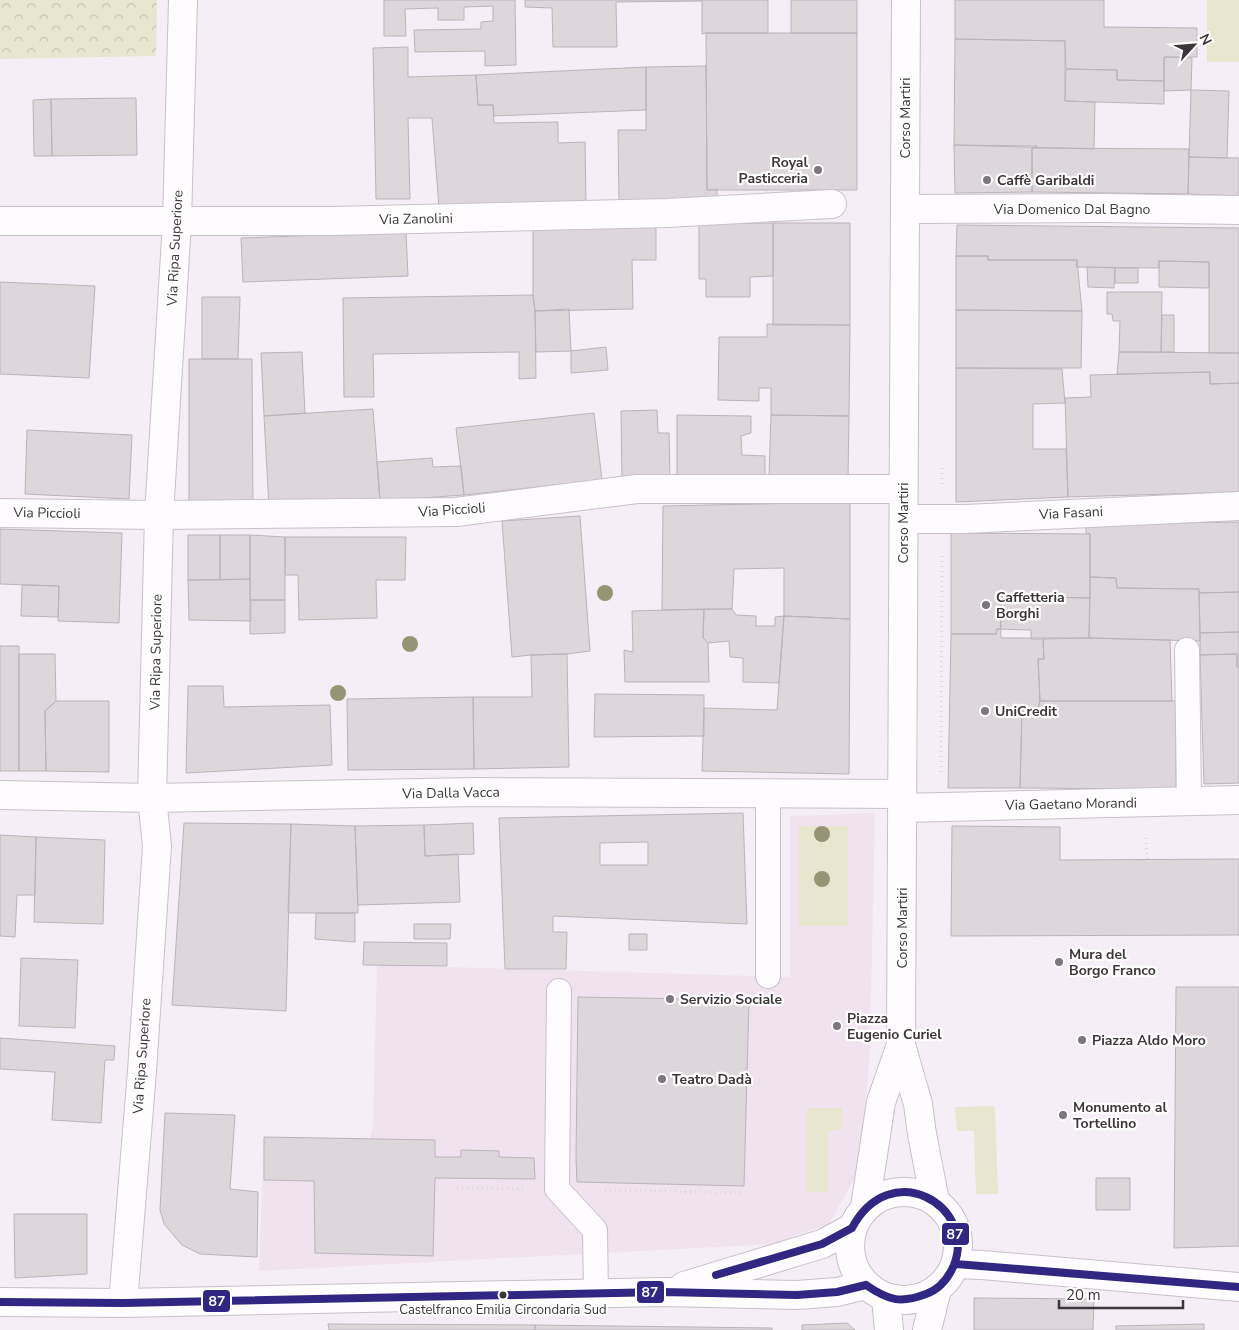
<svg xmlns="http://www.w3.org/2000/svg" width="1239" height="1330" font-family="'Nunito Sans',sans-serif">
	<defs>
		<pattern id="park-crowns" width="20" height="18" patternUnits="userSpaceOnUse" patternTransform="scale(1.25)"><rect width="20" height="18" fill="#e8e6ce"/><path d="M2 6a3 3 0 1 1 6 0M12 15a3 3 0 1 1 6 0" fill="none" stroke="#c8c6b2"/></pattern>
	</defs>
	<rect width="100%" height="100%" fill="#f6eef6"/>
	<path fill="#f1e2f0" d="M875,813L870,1045L866,1104L855,1178L829,1224L772,1244L259,1271L264,1137L370,1138L373,1124L377,965L790,977V816Z"/>
	<path fill="#e8e6ce" d="M1207,0H1239V62H1207Z
		M799,826H848V926H799Z
		M995,1106L998,1194H976L974,1131H957L955,1107Z
		M807,1108H842V1130H828V1192H807Z"/>
	<path fill="url(#park-crowns)" d="M0,0H157L156,56L0,59Z"/>
	<path fill="#ddd7dc" stroke="#bab3b9" fill-rule="evenodd" d="M384,0H515L516,65L485,66V51L415,52L414,30L481,29V22L493,21V6L464,7V20H438V8L405,9L406,36H384Z
		M525,0H768V33H706L702,34V1L616,2L617,47H553L552,8L525,7Z
		M791,0H857V33H791Z
		M955,0H1104V27L1197,28V57H1164V81L1117,80V70L1066,69L1065,41L955,39Z
		M706,33H857V190H707Z
		M955,39L1065,41V101L1095,102L1094,149L954,145Z
		M408,47V77L476,75L478,105H493L494,123L558,122V143L585,142L586,204L439,207L432,118H408L410,199H376L373,48Z
		M1164,57L1192,58L1191,90L1164,91Z
		M706,66L707,190L717,189V200L619,202L618,130H646V67Z
		M646,67V110L494,116L493,105H478L476,75Z
		M1066,69L1117,70V80L1164,81V104L1065,101Z
		M1191,90L1229,91L1227,158L1189,157Z
		M136,98L137,155L52,156L51,99Z
		M51,99L52,156H34L33,100Z
		M954,145L1037,146L1032,148V192L955,193Z
		M1032,148L1189,149L1188,194L1032,192Z
		M1189,157L1239,158V196L1188,194Z
		M699,223H773V276L750,277V297H706V279H699Z
		M773,223H850V325H773Z
		M957,225L1239,228V353H1209V262L1159,261V268L1076,267L1077,260H988V256H956Z
		M656,226V260H632L633,309L535,311L533,295V227Z
		M406,232L408,276L243,282L241,238Z
		M956,256H988V260H1077L1082,311L956,310Z
		M1159,261L1209,262V288L1159,287Z
		M1087,267L1115,268L1114,288L1088,287Z
		M1115,268H1138V283H1115Z
		M0,282L95,286L89,378L0,374Z
		M1107,292H1162L1161,352H1119L1120,321H1113L1112,314H1107Z
		M533,295L535,311L536,378L519,379V352L373,354L374,397H344L343,298Z
		M202,297H240L238,359H202Z
		M569,309L571,351L536,352L535,311Z
		M956,310L1082,311L1081,368H956Z
		M1162,315H1174V352H1161Z
		M767,324L850,325L849,416L771,415V388H759V401L718,400L719,337H767Z
		M606,347L608,370L571,373V351Z
		M302,352L305,413L264,416L261,353Z
		M1119,352L1239,353V383L1210,384V372L1117,374Z
		M189,359H252L253,512H189Z
		M956,368L1062,369L1065,403L1033,404V449H1066L1068,497L956,502Z
		M1210,372V384L1239,383V492L1068,497L1065,398L1091,397L1090,375Z
		M373,409L380,501L269,508L264,416Z
		M657,410L658,433H669L670,480L622,481L621,411Z
		M594,413L602,480L464,495L456,428Z
		M677,415L751,416V433L741,436L742,455L765,456V481H677Z
		M771,415L849,416L848,478L769,476Z
		M27,430L132,435L129,499L25,494Z
		M432,458L433,467L461,466L464,495L380,501L377,462Z
		M850,502V619L784,616V568L734,569L732,609L662,610L663,506Z
		M580,516L590,651L567,654L531,655L512,657L502,521Z
		M1239,522V592L1199,593V589L1117,588L1116,578L1090,577V534L1086,533V524Z
		M0,529L122,533L119,623L58,621L59,586L0,584Z
		M951,533L1090,534V598L1000,596L1001,629H997L996,634H951Z
		M188,535H220V580H188Z
		M220,535H250V579L220,580Z
		M250,535L285,537V600H250Z
		M285,537H406L405,580H376L377,618L299,620L298,575H285Z
		M1090,577L1116,578L1117,588L1199,589L1200,641L1089,638Z
		M250,579L251,621L189,620L188,580Z
		M22,585L59,586L58,617L21,616Z
		M1239,592V632L1200,633L1199,593Z
		M1000,596L1090,598L1089,638H1001Z
		M250,600H285V633L250,634Z
		M704,609H732L736,615L756,616V626H775V617L784,616L779,683L743,682V658L730,657L729,641L708,643L703,638Z
		M704,609L703,638L708,643L709,682H625L624,650L633,652L632,611Z
		M784,616L850,619L849,774L702,771L704,708L777,710Z
		M997,629L1031,630V639H1043L1044,659H1038L1040,701L1037,711H1022L1020,788H948L951,634H996Z
		M1239,632V667H1237V654L1200,655V633Z
		M1089,638L1170,640L1172,701H1040L1038,659H1044L1043,639Z
		M0,646H19V771H0Z
		M19,654H55L56,701L45,711L46,771H19Z
		M567,654L569,767L474,769L473,697H532L531,655Z
		M1237,654V667H1239V783L1204,784L1200,655Z
		M188,686H223L224,707L330,705L332,765L186,773Z
		M595,694L704,695V736L594,737Z
		M473,697L474,769L348,770L347,699Z
		M56,701H109V772L46,771L45,711Z
		M1040,701H1176V789L1020,788L1022,711H1037Z
		M743,813L747,924L553,916V932H567L566,969H505L499,818ZM648,842V865H600V843Z
		M184,823L291,824L286,1011L172,1005Z
		M473,823L474,854L425,856L424,825Z
		M291,824L355,826L358,913H288Z
		M424,825L425,856L458,854L460,902L358,905L355,826Z
		M952,826L1060,827V860L1239,859V935L951,936Z
		M0,835L36,837L35,895H17L15,937L0,936Z
		M36,837L105,840L103,924L34,922Z
		M316,913H355V942L315,939Z
		M414,924H451L450,939H414Z
		M629,934H647V950H629Z
		M364,942L447,943V966L363,965Z
		M21,958L78,960L75,1028L19,1026Z
		M1176,987H1239V1246L1174,1248Z
		M578,997L749,1000L744,1186L577,1182L576,1158Z
		M0,1038L115,1046L114,1060H105L101,1123L52,1120L55,1072L0,1069Z
		M165,1113L235,1115L230,1189L258,1192L257,1257L200,1254L182,1245L164,1224L160,1210Z
		M264,1137L435,1140V1157H461V1150L499,1151V1157L534,1158L535,1179L435,1178L433,1256L315,1253L314,1181L264,1180Z
		M1096,1178H1130V1210H1096Z
		M14,1214H87V1274L15,1278Z
		M974,1298L1094,1299L1093,1330H974Z
		M847,1323L855,1330H802V1325Z
		M328,1324L535,1325V1330H329Z
		M1204,1324V1330H1116V1326Z
		M535,1325L772,1328V1330H535Z"/>
	<g fill="none" stroke-linecap="round" stroke-linejoin="round">
		<defs>
			<path id="service" d="M1187,650L1189,801
				M768,793V976
				M559,991L557,1189L595,1230L596,1295"/>
			<path id="minor" d="M905,209L1103,208L1239,210
				M0,221H333L667,213L832,204
				M0,513L159,515L456,512L637,489H903
				M904,519H965L1239,506
				M0,795L152,798L476,792L902,794
				M902,808L1239,800
				M123,1303L142,1071L157,846L152,798L159,515L177,222L183,0"/>
			<path id="tertiary" d="M956,1264L982,1265L1239,1287
				M684,1286L822,1244L852,1228
				M0,1302L123,1303L663,1292L797,1295L837,1292L866,1285"/>
			<path id="secondary" d="M906,0L901,1045L918,1104L922,1134L935,1201
				M850 1246a54 54 0 1 1 108 0a54 54 0 1 1-108 0Z
				M865,1207L881,1102L901,1045
				M886,1298L889,1330
				M927,1330L937,1289"/>
		</defs>
		<use href="#service" stroke="#c7c1c7" stroke-width="26"/>
		<use href="#minor" stroke="#c7c1c7" stroke-width="30"/>
		<use href="#tertiary" stroke="#c7c1c7" stroke-width="30"/>
		<use href="#secondary" stroke="#c7c1c7" stroke-width="30"/>
		<path stroke="#dbd8db" stroke-width="3" stroke-dasharray="1 4" stroke-linecap="butt" d="M942,468V484
			M941,772L942,553
			M1146,838L1147,859
			M457,1188L524,1189
			M605,1190L744,1193"/>
		<use href="#service" stroke="#fefcfe" stroke-width="24"/>
		<use href="#minor" stroke="#fefcfe" stroke-width="28"/>
		<use href="#tertiary" stroke="#fefcfe" stroke-width="28"/>
		<use href="#secondary" stroke="#fefcfe" stroke-width="28"/>
		<defs>
			<path id="bus-1" d="M852,1228C890,1156 977,1205 954,1265C948,1279 940,1289 926,1294C900,1304 888,1300 866,1285
				M956,1264L1239,1287
				M716,1275L822,1244L852,1228
				M0,1302L123,1303L663,1292L797,1295L837,1292L866,1285"/>
		</defs>
		<use href="#bus-1" stroke="#fff" stroke-width="11"/>
		<use href="#bus-1" stroke="#312783" stroke-width="8"/>
	</g>
	<g fill="#979476">
		<circle cx="605" cy="593" r="8"/>
		<circle cx="410" cy="644" r="8"/>
		<circle cx="338" cy="693" r="8"/>
		<circle cx="822" cy="834" r="8"/>
		<circle cx="822" cy="879" r="8"/>
	</g>
	<g fill="#7d767c" stroke="#fff" stroke-width="2">
		<circle cx="818" cy="170" r="5"/>
		<circle cx="987" cy="180" r="5"/>
		<circle cx="986" cy="605" r="5"/>
		<circle cx="985" cy="711" r="5"/>
		<circle cx="1059" cy="962" r="5"/>
		<circle cx="670" cy="999" r="5"/>
		<circle cx="837" cy="1026" r="5"/>
		<circle cx="1082" cy="1040" r="5"/>
		<circle cx="662" cy="1079" r="5"/>
		<circle cx="1063" cy="1115" r="5"/>
	</g>
	<circle fill="#3c363b" stroke="#fff" stroke-width="2" cx="503" cy="1295" r="4.5"/>
	<g text-anchor="middle" dominant-baseline="central" stroke-width="4.5" stroke-linejoin="round" paint-order="stroke">
		<g font-size="13" fill="#3c363b" stroke="#fff">
			<text x="503" y="1310">Castelfranco Emilia Circondaria Sud</text>
		</g>
		<g font-size="14" fill="#3c363b" stroke="#fff">
			<text transform="translate(905 118) rotate(-90)">Corso Martiri</text>
			<text x="1072" y="209">Via Domenico Dal Bagno</text>
			<text transform="translate(416 219) rotate(-1)">Via Zanolini</text>
			<text transform="translate(175 248) rotate(-87)">Via Ripa Superiore</text>
			<text transform="translate(452 510) rotate(-4)">Via Piccioli</text>
			<text transform="translate(47 513) rotate(1)">Via Piccioli</text>
			<text transform="translate(1071 513) rotate(-3)">Via Fasani</text>
			<text transform="translate(903 523) rotate(-90)">Corso Martiri</text>
			<text transform="translate(156 652) rotate(-89)">Via Ripa Superiore</text>
			<text transform="translate(451 793) rotate(-1)">Via Dalla Vacca</text>
			<text transform="translate(1071 804) rotate(-1)">Via Gaetano Morandi</text>
			<text transform="translate(902 928) rotate(-90)">Corso Martiri</text>
			<text transform="translate(142 1056) rotate(-86)">Via Ripa Superiore</text>
		</g>
		<g font-size="14" font-weight="bold" fill="#3c363b" stroke="#fff" text-anchor="start">
			<text x="808" y="162" text-anchor="end">Royal<tspan x="808" dy="16">Pasticceria</tspan></text>
			<text x="997" y="180">Caffè Garibaldi</text>
			<text x="996" y="597">Caffetteria<tspan x="996" dy="16">Borghi</tspan></text>
			<text x="995" y="711">UniCredit</text>
			<text x="1069" y="954">Mura del<tspan x="1069" dy="16">Borgo Franco</tspan></text>
			<text x="680" y="999">Servizio Sociale</text>
			<text x="847" y="1018">Piazza<tspan x="847" dy="16">Eugenio Curiel</tspan></text>
			<text x="1092" y="1040">Piazza Aldo Moro</text>
			<text x="672" y="1079">Teatro Dadà</text>
			<text x="1073" y="1107">Monumento al<tspan x="1073" dy="16">Tortellino</tspan></text>
		</g>
	</g>
	<g stroke="#fff" stroke-width="2">
		<rect x="941" y="1222" width="29" height="24" rx="5" fill="#312783"/>
		<rect x="636" y="1280" width="29" height="24" rx="5" fill="#312783"/>
		<rect x="202" y="1289" width="29" height="24" rx="5" fill="#312783"/>
	</g>
	<g font-size="14" text-anchor="middle" font-weight="bold" fill="#fff">
		<text x="955" y="1239">87</text>
		<text x="650" y="1297">87</text>
		<text x="217" y="1306">87</text>
	</g>
	<g transform="translate(1194 45) rotate(64)" stroke="#ffffff" stroke-width="4" paint-order="stroke">
	<path d="M0-4L9 19L0 12L-9 19Z" fill="#3c363b"/>
	<text y="-8" font-size="14" font-weight="bold" text-anchor="middle" fill="#3c363b">N</text>
	</g>
	<path d="M1059 1300v8h124v-8" fill="none" stroke="#3c363b" stroke-width="2.5"/>
	<text x="1066" y="1300" font-size="15" fill="#3c363b" stroke="#ffffff" stroke-width="4" paint-order="stroke">20 m</text>
</svg>
